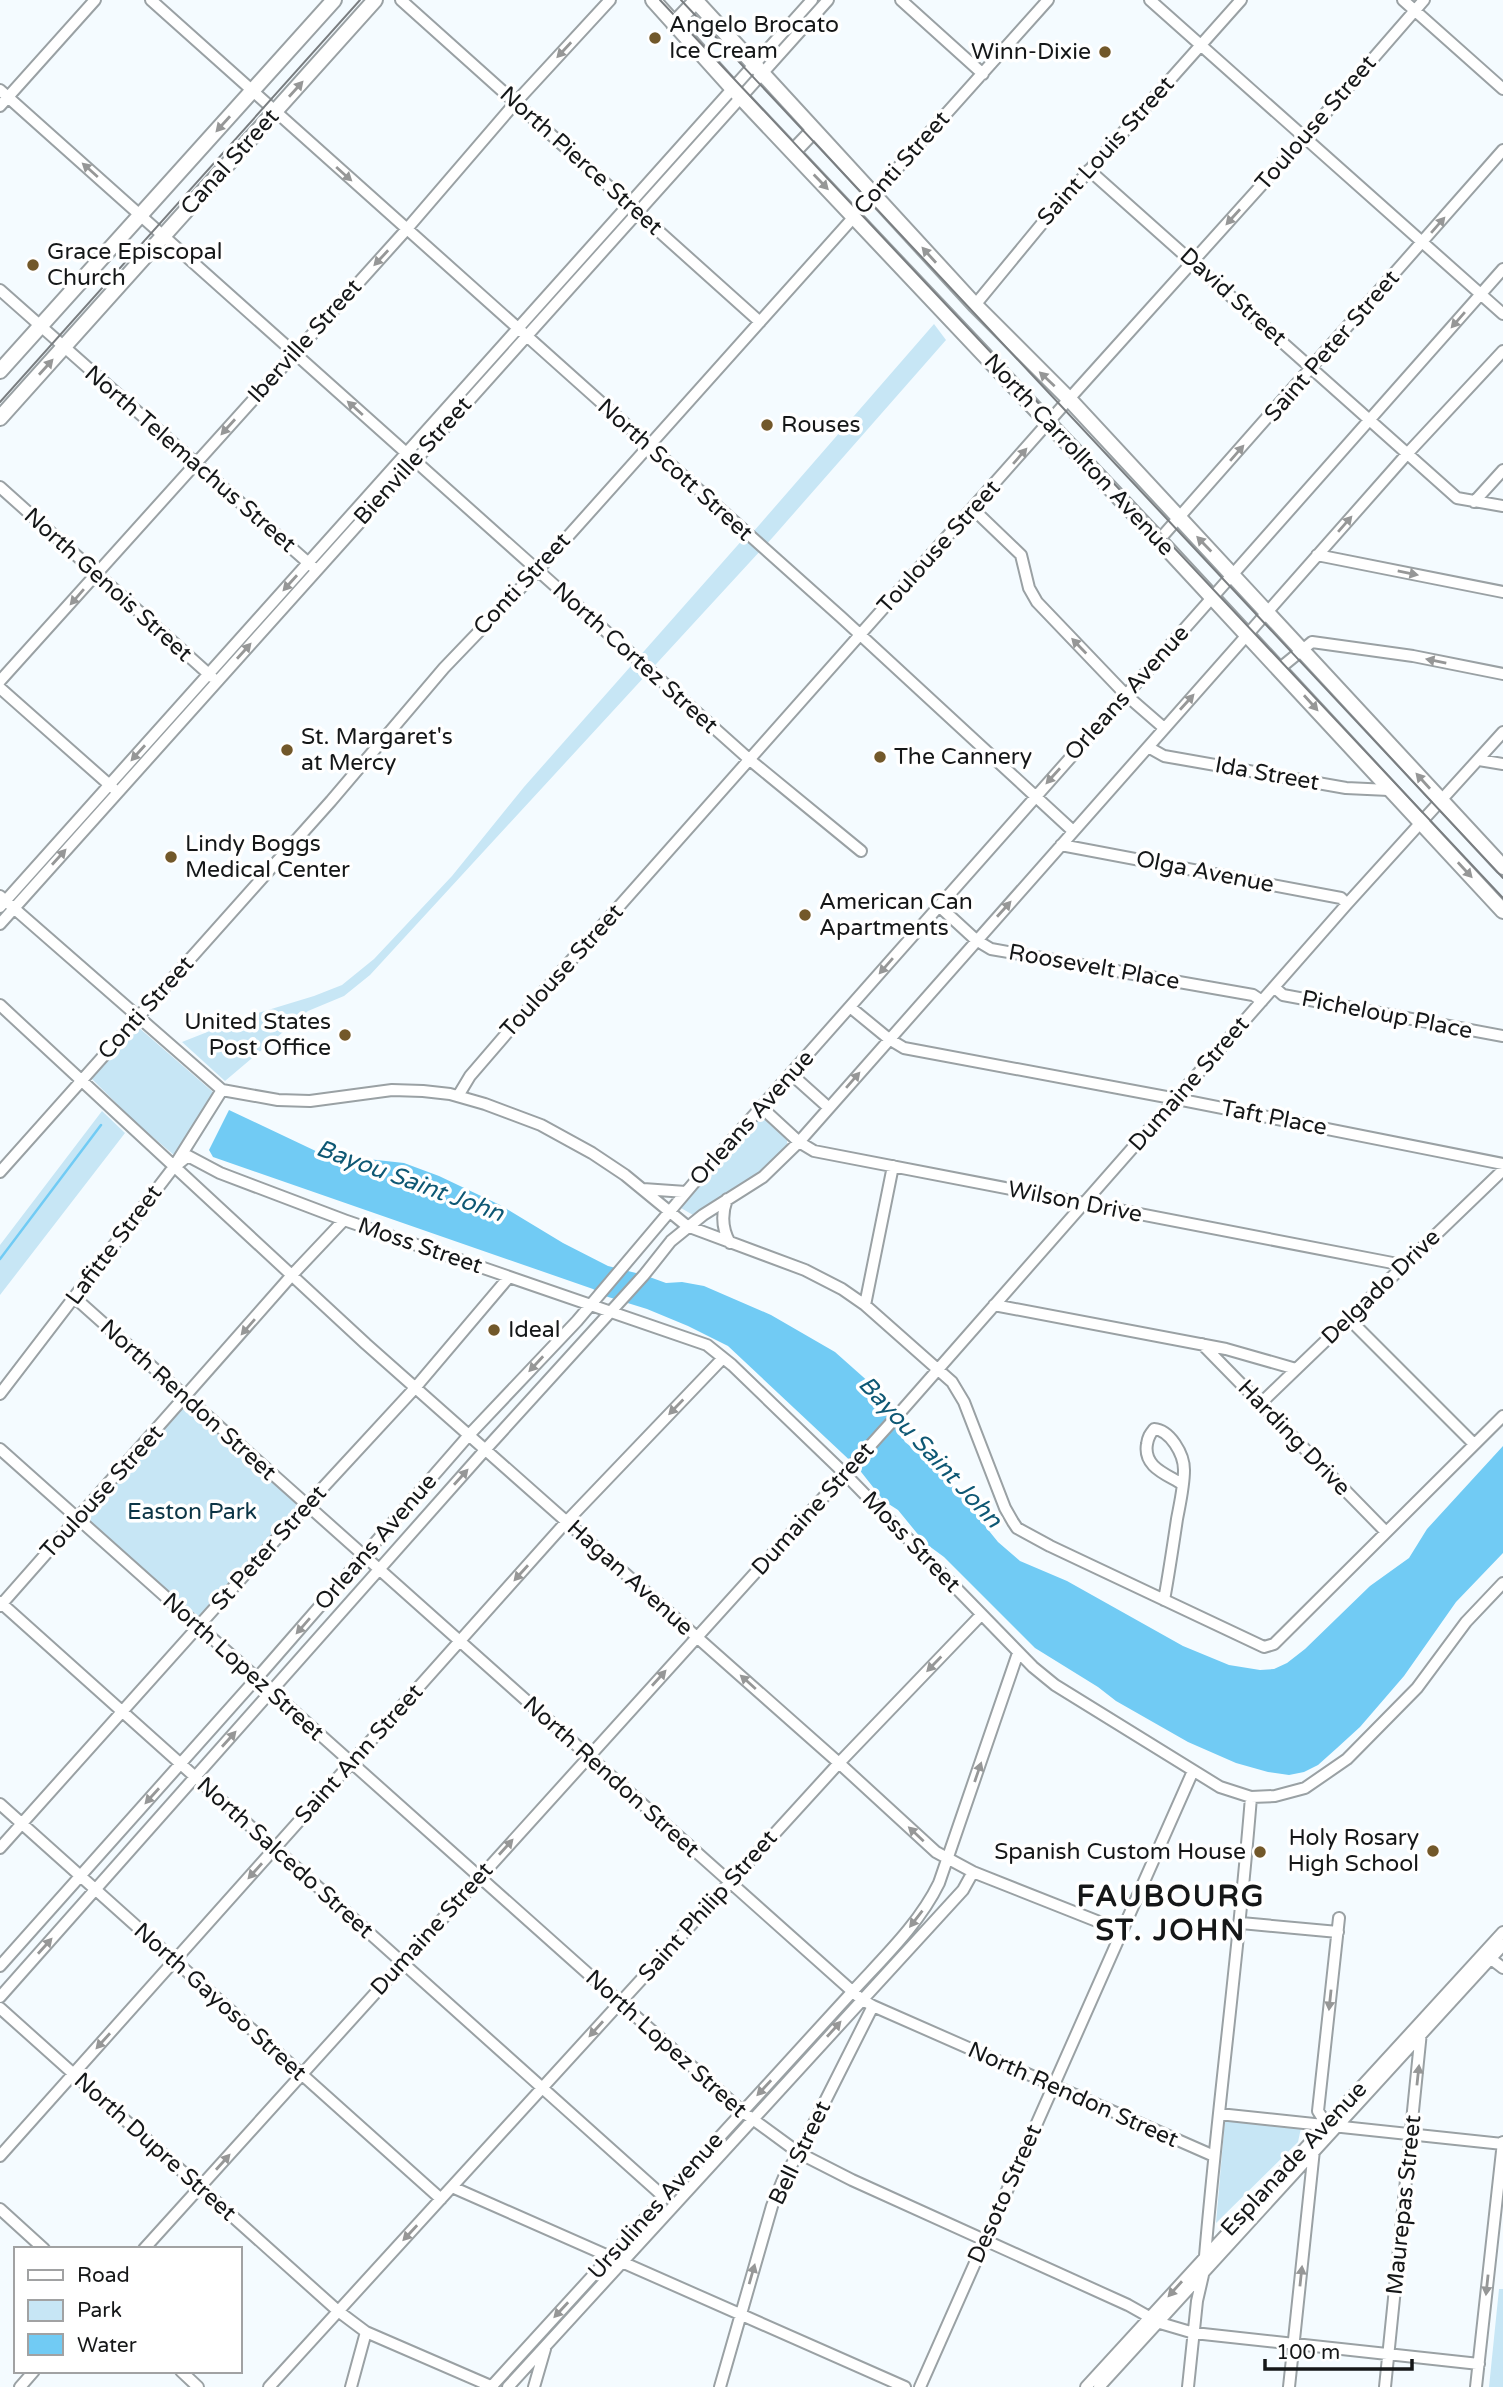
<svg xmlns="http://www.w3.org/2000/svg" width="1503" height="2387" font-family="'Varela Round',sans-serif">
	<rect width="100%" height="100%" fill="#f4fbff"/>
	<path fill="#c7e6f5" d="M934,324L946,340L773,537L370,975L344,996L308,1011L225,1081L182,1042L248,1016L314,996L342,985L374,959L452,876L524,787L744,538L747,539Z
		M138,1027L213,1092L175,1156L134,1121L92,1079Z
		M102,1111L125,1133L0,1295V1245Z
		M759,1118H763L787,1140V1145L757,1175L693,1215L681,1208Z
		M186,1398L306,1506L198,1627L78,1519Z
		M1225,2119L1301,2128L1298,2142L1216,2223Z
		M1499,2289H1503V2387H1489Z"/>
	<path fill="#71cbf4" d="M229,1110L322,1154L404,1163L439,1176L500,1205L563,1243L608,1266L644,1275L666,1283L682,1282L704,1286L771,1315L835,1352L871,1384L905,1442L939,1469L998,1542L1020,1561L1067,1581L1183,1646L1229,1665L1260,1670L1274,1669L1287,1663L1305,1649L1370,1586L1409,1558L1427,1529L1503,1446V1553L1456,1602L1404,1676L1360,1727L1337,1748L1318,1765L1304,1772L1289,1775L1268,1772L1236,1763L1188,1742L1116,1701L1098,1687L1035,1648L944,1557L925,1543L898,1510L884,1501L858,1468L728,1346L688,1326L647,1309L605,1296L593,1289L213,1157L209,1150Z"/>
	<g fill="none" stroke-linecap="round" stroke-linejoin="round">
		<path stroke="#71cbf4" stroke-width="2.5" d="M0,1259L101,1125"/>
		<defs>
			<path id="minor" d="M151,0L841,617L1073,831
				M401,0L760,322
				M901,0L983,74
				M1150,0L1503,314
				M1403,0L1503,89
				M0,90L750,760L861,851
				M0,106L95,0
				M1089,170L1457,498L1503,506
				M0,290L313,567
				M975,305L1045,220L1241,0
				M0,487L212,677
				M1474,502L1503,470
				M973,509L1021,555L1029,588L1037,602L1126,695L1164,728
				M1159,540L1503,150
				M1317,555L1503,592
				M1279,669L1312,642L1413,656L1503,674
				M0,681L406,230L516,102L610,0
				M0,688L113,788
				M1148,747L1164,756L1346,788L1389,790
				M1479,760L1503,764
				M1061,845L1341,898L1347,904
				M0,896L222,1090L278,1100L310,1101L392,1090L423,1091L450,1094L485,1104L541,1125L592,1153L625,1175L687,1226L805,1270L842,1289L865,1305L952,1382L964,1402L1005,1508L1013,1522L1017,1528L1050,1546L1264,1647L1274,1644L1503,1416
				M939,906L976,940L991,949L1253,995L1262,1001
				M0,907L812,0
				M0,924L828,0
				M1274,987L1283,995L1503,1036
				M0,1005L366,1344L839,1763L936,1852L973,1872L1122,1931
				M850,1007L889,1039L904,1048L1177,1099L1503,1164
				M791,1074L829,1108
				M458,1096L470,1076L513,1026L1069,399L1304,138L1424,0
				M761,1107L799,1142L814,1151L1403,1265
				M173,1168L188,1156L220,1173L344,1220L707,1345L732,1365L845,1474L1033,1667L1055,1685L1220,1787L1251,1797L1275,1796L1305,1788L1347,1759L1417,1688L1466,1622L1503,1583
				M0,1172L331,801L444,668L537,571L1048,0
				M643,1189L686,1192
				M727,1199C721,1215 722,1229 730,1243
				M74,1297L861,1999L873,2006L1214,2156
				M865,1305L893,1166
				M994,1305L1226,1349L1296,1369
				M1349,1319L1473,1443
				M1202,1344L1385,1531
				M0,1394L173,1168L222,1090
				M1260,1404L1503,1170
				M0,1449L743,2112L799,2153L852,2180L1128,2305L1160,2323L1194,2333L1479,2364
				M1164,1600C1169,1573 1173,1546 1177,1519C1180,1503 1184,1486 1184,1470C1184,1454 1170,1430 1154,1429C1150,1434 1148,1437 1147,1444C1143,1467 1166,1474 1182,1484
				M0,1602L664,2197
				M0,1606L292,1275L344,1220
				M0,1804L441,2199
				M0,1848L306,1506L415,1388L509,1277
				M1241,1923L1338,1932
				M1486,1955L1503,1968
				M0,1966L265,1669L469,1435L577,1321L693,1184L1503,269
				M0,1997L485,1450L644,1275L671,1241L703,1215L763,1177L799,1142L1407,454L1503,351
				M0,2008L338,2311L366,2332L493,2387
				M1219,2114L1503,2144
				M1327,2125L1318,2111L1339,1918
				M0,2156L567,1521L723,1358
				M452,2187L905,2387
				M0,2209L44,2249
				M144,2249L897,1416L1347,904L1503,732
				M1205,2256C1218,2103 1239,1950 1251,1797
				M181,2371L198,2387
				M20,2387L34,2371
				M269,2387L839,1763L981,1615
				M351,2387L366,2332
				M491,2387L853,1991C884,1957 919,1924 939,1883L1018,1653
				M508,2387L963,1890L973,1872
				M534,2387L545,2349
				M720,2387L772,2206L785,2175L799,2153L873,2006
				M920,2387L1193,1771
				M1086,2387L1503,1932
				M1099,2387L1503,1945
				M1188,2387L1197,2301L1203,2275
				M1289,2387L1314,2150
				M1385,2387L1421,2032
				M1476,2387L1503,2142"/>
			<path id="major" d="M653,0L733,89L1159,540L1503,911
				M695,0L975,305L1069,399L1503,867
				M674,24L696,1
				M793,152L814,130
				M0,371L334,0
				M0,418L375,0"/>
		</defs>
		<use href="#minor" stroke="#9aa1a4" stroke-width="14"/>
		<use href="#major" stroke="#9aa1a4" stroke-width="18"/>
		<use href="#minor" stroke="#fff" stroke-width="10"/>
		<use href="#major" stroke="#fff" stroke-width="14"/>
		<path stroke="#7a7e81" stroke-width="2" d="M660,0L1503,898
			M681,0L1503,878
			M0,402L360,0"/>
	</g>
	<defs><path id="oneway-solid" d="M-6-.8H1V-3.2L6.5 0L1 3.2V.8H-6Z" transform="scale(1.75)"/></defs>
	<g fill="#969797">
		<use href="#oneway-solid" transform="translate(564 50) rotate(133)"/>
		<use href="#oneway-solid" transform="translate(296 89) rotate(-48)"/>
		<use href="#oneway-solid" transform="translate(223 124) rotate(132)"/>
		<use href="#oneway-solid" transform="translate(90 170) rotate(-138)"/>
		<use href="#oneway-solid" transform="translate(344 174) rotate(42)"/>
		<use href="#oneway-solid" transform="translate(821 182) rotate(46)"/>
		<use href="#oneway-solid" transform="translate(1233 217) rotate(132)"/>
		<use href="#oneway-solid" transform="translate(1438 225) rotate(-49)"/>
		<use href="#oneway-solid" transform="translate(929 255) rotate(-132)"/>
		<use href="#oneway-solid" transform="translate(381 258) rotate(133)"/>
		<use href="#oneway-solid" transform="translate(1458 320) rotate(131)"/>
		<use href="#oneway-solid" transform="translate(46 367) rotate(-48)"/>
		<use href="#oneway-solid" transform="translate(1047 379) rotate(-137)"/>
		<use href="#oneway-solid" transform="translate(355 408) rotate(-138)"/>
		<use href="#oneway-solid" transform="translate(228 427) rotate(132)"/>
		<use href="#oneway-solid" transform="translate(1237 453) rotate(-49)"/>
		<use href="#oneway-solid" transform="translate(1020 456) rotate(-49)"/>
		<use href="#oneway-solid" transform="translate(1345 524) rotate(-49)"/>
		<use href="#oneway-solid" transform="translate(1204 544) rotate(-134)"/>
		<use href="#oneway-solid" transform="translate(1408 573) rotate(11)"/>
		<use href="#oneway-solid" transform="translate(290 583) rotate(132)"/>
		<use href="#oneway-solid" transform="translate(77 597) rotate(131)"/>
		<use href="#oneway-solid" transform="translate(1079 646) rotate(-134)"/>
		<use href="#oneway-solid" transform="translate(244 651) rotate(-48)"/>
		<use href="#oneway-solid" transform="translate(1436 661) rotate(-169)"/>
		<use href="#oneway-solid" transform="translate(1187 702) rotate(-48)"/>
		<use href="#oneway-solid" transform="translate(1311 703) rotate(48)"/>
		<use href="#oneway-solid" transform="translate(138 753) rotate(132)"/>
		<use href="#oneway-solid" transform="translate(1053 776) rotate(132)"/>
		<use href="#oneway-solid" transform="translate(1423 781) rotate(-132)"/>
		<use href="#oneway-solid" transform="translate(59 857) rotate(-48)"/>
		<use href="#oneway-solid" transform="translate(1465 870) rotate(47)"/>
		<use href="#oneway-solid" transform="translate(1004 909) rotate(-48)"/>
		<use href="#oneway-solid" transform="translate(886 966) rotate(131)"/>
		<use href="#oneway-solid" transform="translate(853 1080) rotate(-49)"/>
		<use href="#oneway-solid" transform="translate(248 1327) rotate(131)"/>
		<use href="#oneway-solid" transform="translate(536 1364) rotate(133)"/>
		<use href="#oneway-solid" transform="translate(676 1407) rotate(134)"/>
		<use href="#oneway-solid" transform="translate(461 1477) rotate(-48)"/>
		<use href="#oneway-solid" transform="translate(521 1573) rotate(132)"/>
		<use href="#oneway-solid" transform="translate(303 1626) rotate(131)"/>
		<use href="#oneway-solid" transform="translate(934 1664) rotate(134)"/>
		<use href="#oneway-solid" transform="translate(659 1678) rotate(-48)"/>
		<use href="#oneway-solid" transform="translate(748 1682) rotate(-138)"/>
		<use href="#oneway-solid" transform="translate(229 1739) rotate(-48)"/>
		<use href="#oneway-solid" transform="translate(978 1772) rotate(-71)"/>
		<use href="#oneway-solid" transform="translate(152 1796) rotate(132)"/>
		<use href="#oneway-solid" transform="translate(916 1834) rotate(-137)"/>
		<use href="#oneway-solid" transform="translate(506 1847) rotate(-48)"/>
		<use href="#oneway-solid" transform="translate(255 1871) rotate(132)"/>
		<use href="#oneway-solid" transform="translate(916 1919) rotate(128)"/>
		<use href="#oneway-solid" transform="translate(45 1946) rotate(-48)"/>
		<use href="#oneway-solid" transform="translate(1330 2000) rotate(96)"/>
		<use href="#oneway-solid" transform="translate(596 2029) rotate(132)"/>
		<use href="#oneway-solid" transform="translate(834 2029) rotate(-48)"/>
		<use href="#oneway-solid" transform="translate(103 2041) rotate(132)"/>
		<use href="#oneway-solid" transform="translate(1418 2075) rotate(-84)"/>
		<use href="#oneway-solid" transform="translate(764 2088) rotate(133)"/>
		<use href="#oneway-solid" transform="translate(223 2162) rotate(-48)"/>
		<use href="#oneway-solid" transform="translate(410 2233) rotate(133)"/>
		<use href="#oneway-solid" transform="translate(752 2274) rotate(-74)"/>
		<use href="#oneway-solid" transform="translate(1301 2276) rotate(-84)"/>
		<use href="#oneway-solid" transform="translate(1487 2285) rotate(96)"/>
		<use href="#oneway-solid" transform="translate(1175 2289) rotate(132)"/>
		<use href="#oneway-solid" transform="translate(561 2310) rotate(133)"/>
	</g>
	<g fill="#72582a" stroke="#fff" stroke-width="2.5">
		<circle cx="655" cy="38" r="7"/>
		<circle cx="1105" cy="52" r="7"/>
		<circle cx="33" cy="265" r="7"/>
		<circle cx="767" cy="425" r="7"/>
		<circle cx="287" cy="750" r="7"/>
		<circle cx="880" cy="757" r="7"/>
		<circle cx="171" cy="857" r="7"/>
		<circle cx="805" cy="915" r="7"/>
		<circle cx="345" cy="1035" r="7"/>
		<circle cx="494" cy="1330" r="7"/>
		<circle cx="1433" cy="1851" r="7"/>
		<circle cx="1260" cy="1852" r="7"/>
	</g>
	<g text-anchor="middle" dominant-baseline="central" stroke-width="7" stroke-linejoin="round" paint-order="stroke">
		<g font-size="23" fill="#151718" stroke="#fff" text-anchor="start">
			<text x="669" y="25">Angelo Brocato<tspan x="669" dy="26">Ice Cream</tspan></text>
			<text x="1091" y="52" text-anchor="end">Winn-Dixie</text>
			<text x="47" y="252">Grace Episcopal<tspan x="47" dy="26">Church</tspan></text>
			<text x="781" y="425">Rouses</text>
			<text x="301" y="737">St. Margaret's<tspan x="301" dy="26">at Mercy</tspan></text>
			<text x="894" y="757">The Cannery</text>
			<text x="185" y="844">Lindy Boggs<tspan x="185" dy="26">Medical Center</tspan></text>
			<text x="819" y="902">American Can<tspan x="819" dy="26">Apartments</tspan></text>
			<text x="331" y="1022" text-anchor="end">United States<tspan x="331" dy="26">Post Office</tspan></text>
			<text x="508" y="1330">Ideal</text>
			<text x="1419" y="1838" text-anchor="end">Holy Rosary<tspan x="1419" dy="26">High School</tspan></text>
			<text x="1246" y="1852" text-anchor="end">Spanish Custom House</text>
		</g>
		<g font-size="23" fill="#151718" stroke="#fff">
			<text transform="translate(1316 123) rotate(-49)">Toulouse Street</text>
			<text transform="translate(1106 151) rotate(-48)">Saint Louis Street</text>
			<text transform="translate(581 161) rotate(42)">North Pierce Street</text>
			<text transform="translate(230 162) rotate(-48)">Canal Street</text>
			<text transform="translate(902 163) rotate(-48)">Conti Street</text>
			<text transform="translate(1233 297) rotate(42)">David Street</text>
			<text transform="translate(305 341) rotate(-48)">Iberville Street</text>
			<text transform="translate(1332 346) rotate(-49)">Saint Peter Street</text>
			<text transform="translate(1079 455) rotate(47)">North Carrollton Avenue</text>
			<text transform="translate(190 459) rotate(41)">North Telemachus Street</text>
			<text transform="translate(413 461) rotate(-48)">Bienville Street</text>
			<text transform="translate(675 470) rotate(42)">North Scott Street</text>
			<text transform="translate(939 547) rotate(-48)">Toulouse Street</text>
			<text transform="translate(522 584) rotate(-47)">Conti Street</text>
			<text transform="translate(108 585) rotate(42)">North Genois Street</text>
			<text transform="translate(635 658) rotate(42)">North Cortez Street</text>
			<text transform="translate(1127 693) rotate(-48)">Orleans Avenue</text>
			<text transform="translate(1267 774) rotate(10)">Ida Street</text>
			<text transform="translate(1205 872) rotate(11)">Olga Avenue</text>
			<text transform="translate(1094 967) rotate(10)">Roosevelt Place</text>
			<text transform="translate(562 971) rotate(-48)">Toulouse Street</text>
			<text transform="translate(146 1008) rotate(-48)">Conti Street</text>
			<text transform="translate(1387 1015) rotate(11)">Picheloup Place</text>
			<text transform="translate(1189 1084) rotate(-49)">Dumaine Street</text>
			<text transform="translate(752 1118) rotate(-48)">Orleans Avenue</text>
			<text transform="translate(1274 1118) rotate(11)">Taft Place</text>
			<text transform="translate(1075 1202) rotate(11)">Wilson Drive</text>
			<text transform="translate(114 1245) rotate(-53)">Lafitte Street</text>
			<text transform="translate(420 1246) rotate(19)">Moss Street</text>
			<text transform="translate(1381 1287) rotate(-44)">Delgado Drive</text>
			<text transform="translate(188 1400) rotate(42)">North Rendon Street</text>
			<text transform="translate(1294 1438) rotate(46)">Harding Drive</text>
			<text transform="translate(102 1492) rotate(-48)">Toulouse Street</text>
			<text transform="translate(813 1509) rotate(-48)">Dumaine Street</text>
			<text transform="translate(376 1542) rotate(-49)">Orleans Avenue</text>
			<text transform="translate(911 1542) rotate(46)">Moss Street</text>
			<text transform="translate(269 1548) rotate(-48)">St Peter Street</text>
			<text transform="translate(630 1578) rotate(42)">Hagan Avenue</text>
			<text transform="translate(243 1667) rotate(42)">North Lopez Street</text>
			<text transform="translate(359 1754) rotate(-48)">Saint Ann Street</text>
			<text transform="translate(611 1777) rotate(42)">North Rendon Street</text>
			<text transform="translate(285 1858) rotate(42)">North Salcedo Street</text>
			<text transform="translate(708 1906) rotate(-48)">Saint Philip Street</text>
			<text transform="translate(432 1929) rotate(-48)">Dumaine Street</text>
			<text transform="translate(220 2002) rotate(42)">North Gayoso Street</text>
			<text transform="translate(666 2044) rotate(42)">North Lopez Street</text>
			<text transform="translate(1073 2095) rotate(24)">North Rendon Street</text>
			<text transform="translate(155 2147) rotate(42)">North Dupre Street</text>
			<text transform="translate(800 2153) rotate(-64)">Bell Street</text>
			<text transform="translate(1294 2159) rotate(-47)">Esplanade Avenue</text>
			<text transform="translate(1005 2194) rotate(-66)">Desoto Street</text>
			<text transform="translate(1404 2205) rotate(-84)">Maurepas Street</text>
			<text transform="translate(656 2206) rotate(-48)">Ursulines Avenue</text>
		</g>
		<g font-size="23" fill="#0a3445" stroke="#fff">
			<text x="192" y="1512">Easton Park</text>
		</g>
		<g font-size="24" font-style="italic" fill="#0e5874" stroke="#fff">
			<text transform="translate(410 1181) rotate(20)">Bayou Saint John</text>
			<text transform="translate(930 1452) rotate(47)">Bayou Saint John</text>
		</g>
		<g font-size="30" font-weight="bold" letter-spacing="2" fill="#151718" stroke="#fff">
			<text x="1171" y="1896">FAUBOURG<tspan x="1171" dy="34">ST. JOHN</tspan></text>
		</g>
	</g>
	<rect x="14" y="2247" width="228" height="126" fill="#ffffff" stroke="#a1a2a3" stroke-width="2"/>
	<rect x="28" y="2270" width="35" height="10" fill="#ffffff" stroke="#a1a2a3" stroke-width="2"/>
	<text x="77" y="2282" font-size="21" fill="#151718">Road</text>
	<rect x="28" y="2300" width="35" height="21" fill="#c7e6f5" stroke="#a1a2a3" stroke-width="2"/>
	<text x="77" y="2317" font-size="21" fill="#151718">Park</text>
	<rect x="28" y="2334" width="35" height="21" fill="#71cbf4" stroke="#a1a2a3" stroke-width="2"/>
	<text x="77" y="2352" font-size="21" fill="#151718">Water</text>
	<path d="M1265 2359v10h147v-10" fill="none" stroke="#151718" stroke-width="3.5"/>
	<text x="1276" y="2359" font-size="21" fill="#151718" stroke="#ffffff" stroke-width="5" paint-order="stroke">100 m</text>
</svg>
